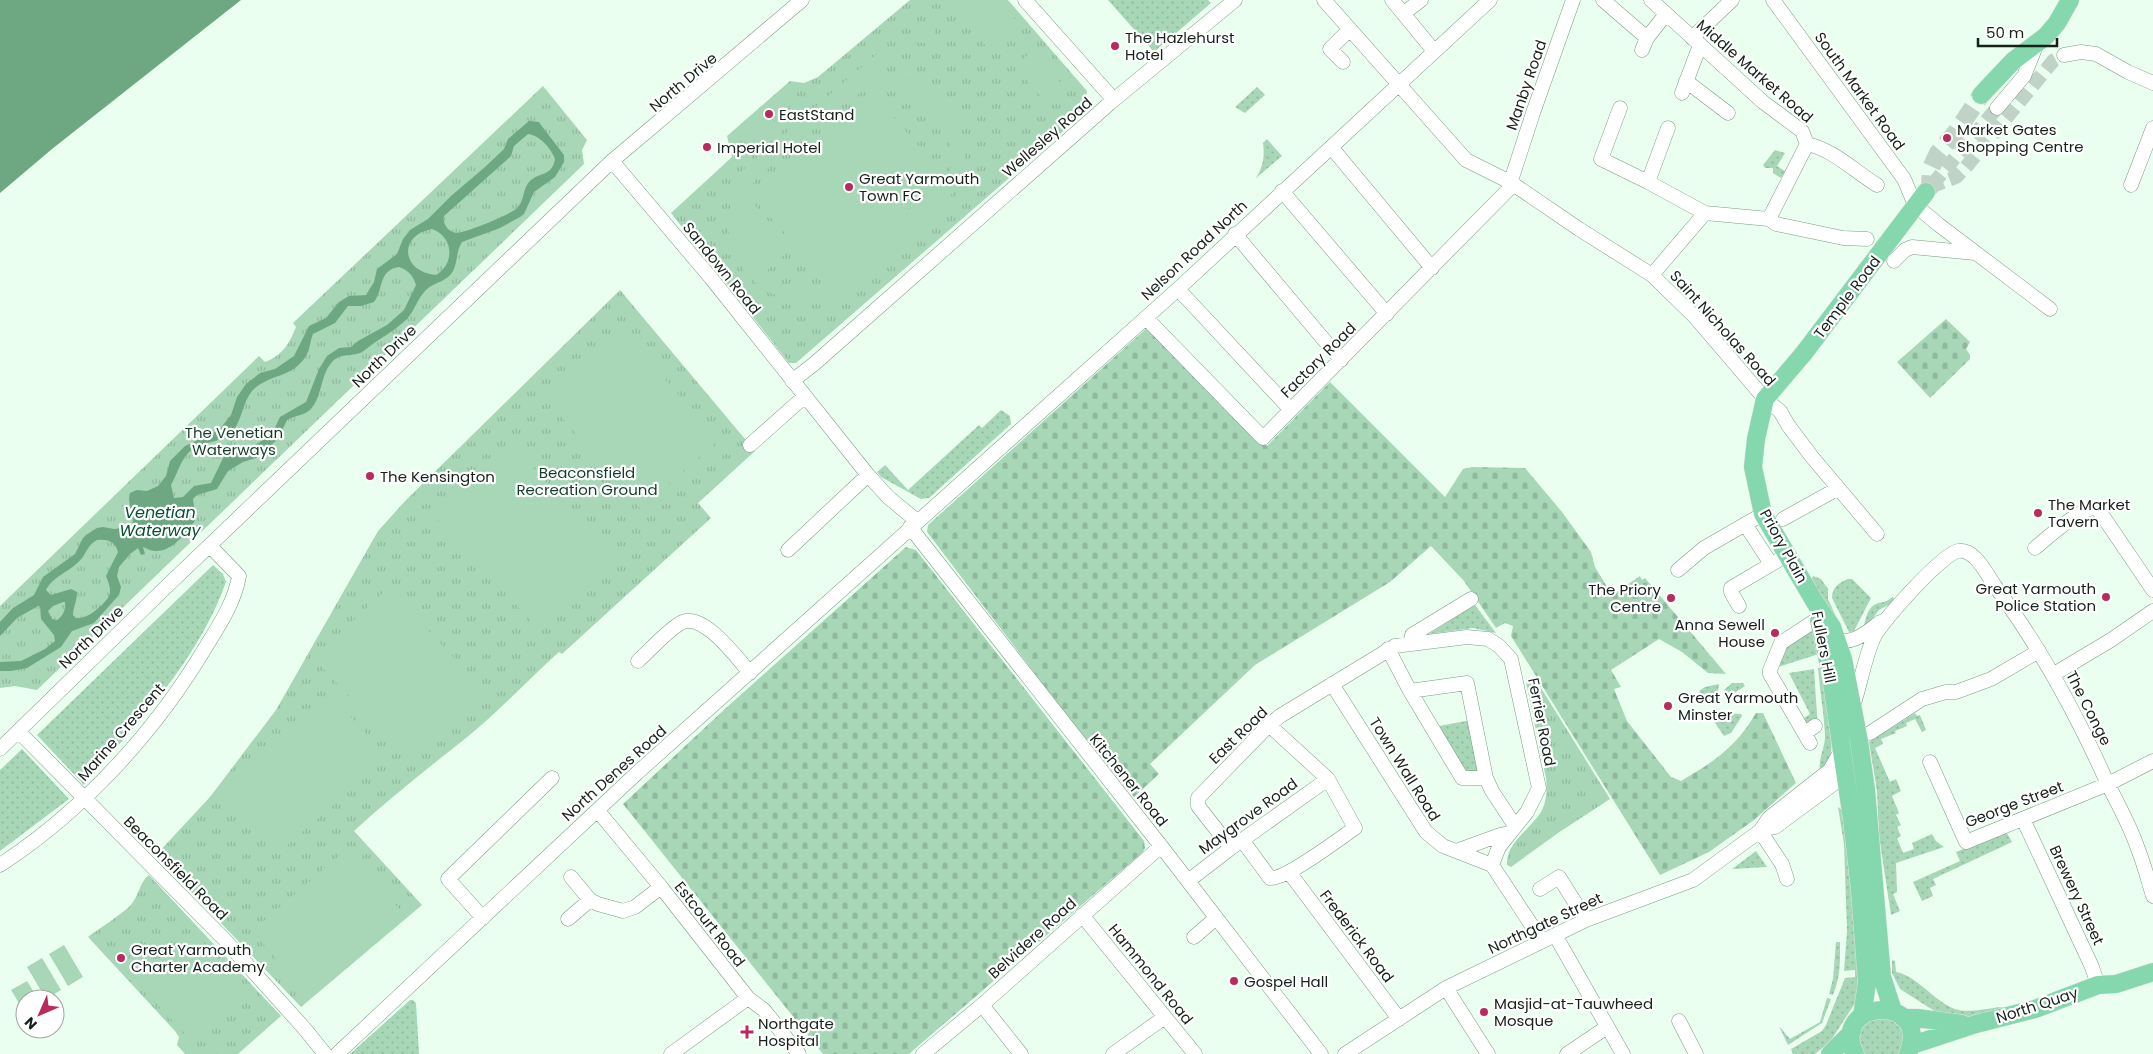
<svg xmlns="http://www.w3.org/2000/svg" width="2153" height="1054" font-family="Poppins,sans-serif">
	<defs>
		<pattern id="grass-dots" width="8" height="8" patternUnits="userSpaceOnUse" patternTransform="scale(1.25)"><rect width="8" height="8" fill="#a7d7b7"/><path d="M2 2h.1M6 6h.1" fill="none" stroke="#8fb89d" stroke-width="1.8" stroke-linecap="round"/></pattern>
		<pattern id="cemetery-stones" width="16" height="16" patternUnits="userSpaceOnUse" patternTransform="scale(1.25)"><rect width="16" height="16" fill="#a7d7b7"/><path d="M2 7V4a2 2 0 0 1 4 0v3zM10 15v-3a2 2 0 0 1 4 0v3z" fill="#8fb89d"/></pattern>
		<pattern id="park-tufts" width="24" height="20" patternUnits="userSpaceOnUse" patternTransform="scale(1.25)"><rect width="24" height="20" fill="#a7d7b7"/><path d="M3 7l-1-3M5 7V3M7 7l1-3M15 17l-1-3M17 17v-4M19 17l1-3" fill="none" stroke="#8fb89d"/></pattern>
	</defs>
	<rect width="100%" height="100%" fill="#ebfff1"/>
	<path fill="url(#grass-dots)" d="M1108,0H1208L1211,3L1154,52Z
		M1257,87L1265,95L1245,113L1235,107Z
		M1267,139L1282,156L1256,178C1263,166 1265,157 1263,143Z
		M1775,150L1785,153L1777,166L1785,171L1781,178L1773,173V168H1765L1763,165Z
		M1001,410L1010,416L1011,424L929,498L921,499L881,477L877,472L885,465L908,490L979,425L982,428Z
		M213,565L223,574L226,582C198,661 138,722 84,785L37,735Z
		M1813,576L1821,579L1828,589V599L1845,636H1838L1811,580Z
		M1848,579H1852L1871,598L1854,631L1849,632L1832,598C1832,587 1839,583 1848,579Z
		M1893,596L1894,602L1879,610L1867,626L1864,625C1866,618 1868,607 1876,604C1884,601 1887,603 1893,596Z
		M1475,605L1496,633L1473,628L1429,634Z
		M1810,630L1814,633L1822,653L1778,667L1783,646Z
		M1823,667C1826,689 1838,743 1828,762C1826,765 1823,768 1820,771C1818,759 1825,748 1825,736C1824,714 1820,691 1818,668Z
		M1814,669L1818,729L1805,722L1804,718L1810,714L1789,673Z
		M1732,683H1743L1745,686L1727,698L1724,694V690Z
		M1719,684L1717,699L1709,706L1699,691L1705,687Z
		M1723,713L1741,714L1742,716L1731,733L1724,736L1713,720Z
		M1915,713L1917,716L1920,715L1926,730L1922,732L1915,719L1906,723L1907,726L1895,731L1896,733L1881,739L1883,744L1875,748L1890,782L1896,779L1901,791L1892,796L1899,813L1896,815L1901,825L1897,827L1901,836L1897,838L1903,853L1914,849L1912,843L1932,834L1936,841L1944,847L1896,863L1897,892L1893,894L1900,911L1891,915L1879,836L1877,791L1869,742Z
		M1471,720L1480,773L1467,777L1434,727Z
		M22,749L69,799L0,851V770Z
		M1838,807L1842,810L1853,861L1859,997L1830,1042L1815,1054H1793L1791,1049L1822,1031L1826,1025L1845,978L1855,977V970L1844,971L1847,931L1844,844Z
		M2006,832L2012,842L1933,879L1936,885L1930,888L1933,896L1922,901L1913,882L1960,861L1956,852Z
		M1756,851L1767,867L1732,869Z
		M1836,942H1840C1840,964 1841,974 1833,995L1829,994L1833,979Z
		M1892,960L1895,961L1896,972C1916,975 1935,1002 1955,1009C1970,1014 1990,1007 2006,1007L2001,1011L1965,1019L1945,1016L1936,1012L1900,989L1892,973Z
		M1827,998L1831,999L1822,1023L1788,1045L1779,1026L1790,1039L1820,1022Z
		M410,1000H413L416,1003L419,1054H350Z
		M1872,1018C1877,1018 1885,1017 1889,1018C1905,1023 1906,1042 1899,1054H1863L1859,1048L1860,1030Z"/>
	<path fill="url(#cemetery-stones)" d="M1946,319L1970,342L1966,349L1970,355V359L1930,398L1897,362Z
		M1149,326L1267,446L1330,382L1445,497L1463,469L1472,467L1525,468L1562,512L1591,552L1595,567L1612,595L1640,576L1642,580L1645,578L1726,674L1708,673L1682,652L1659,639L1611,670L1621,687L1614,689L1627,721L1671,777L1681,781C1715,761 1736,747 1756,713H1763L1796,783L1754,820L1709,852L1660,875L1511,636L1513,626L1505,623L1496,628L1464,581L1431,546L1390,582L1255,665L1150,764L1159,774L1134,797L1082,735L927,532L928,525Z
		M906,547L916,550L1144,841L1145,848L1143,852L909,1054H823L623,804L726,708Z"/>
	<path fill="url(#park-tufts)" d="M910,0H1008L1087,91L1084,113L796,363H789L671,213L732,157L727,136L790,81L804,83L818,77Z
		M543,86L587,140L582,150L584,164L37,690L15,686L0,688V606L259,356L265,362C283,355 289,344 296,327L293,323Z
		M620,290L755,451L698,503L711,518L562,654L559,652C528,680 499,711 466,738C428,768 390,798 354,831L422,905L301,1007L156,855L210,797L276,710L378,531L406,500Z
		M1536,680L1610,799L1558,833L1511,867L1507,865C1506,841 1532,829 1542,810C1547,800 1547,788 1546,778L1526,682Z
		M149,875L281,1016L238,1054H185L177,1045L179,1037L175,1031L88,937C101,927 118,917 130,906C139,897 139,882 149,875Z"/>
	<path fill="#a7d7b7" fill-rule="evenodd" d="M944,0H999L1016,20L986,46Z
		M931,22L935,32V44L896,41L897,38L900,39Z
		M887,45L897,57L875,76C903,75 931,83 948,106L952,103L956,109L953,112C986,174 946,205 903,243C884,258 867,276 847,290C789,321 723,281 729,214C730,203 735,191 740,181L736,176ZM883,87C910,88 916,99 933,119L921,130L896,101L895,103L919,131L914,136L919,141L924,137L939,154L940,152L926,135L938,124C963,151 952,179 930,204C910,220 891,237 872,254C861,263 851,274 839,281C816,293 782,292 763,274L792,248L746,195L756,179L846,101L862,92Z
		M1032,51L1065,88L1047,104L1015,67Z
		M786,88L797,100L752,140L741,127Z
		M873,93L945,177L826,280L753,197Z
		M956,202L958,204L852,296L850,294Z
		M624,331L718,441L640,508L546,399Z
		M513,446L614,556L537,627L436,518Z
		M388,588L485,691L411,761L313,658Z
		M331,694L387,758L278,853L222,789Z
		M347,849L399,909L304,991L252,931Z
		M192,931L218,958L163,1010L137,983Z
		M64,945L83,977L68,986L49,954Z
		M42,958L61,990L46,999L27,967Z
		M224,964L248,991L193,1042L168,1016Z
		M27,981L38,999H25V1013L11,990Z"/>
	<path fill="#6da883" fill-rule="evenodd" d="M0,0H241L52,149L0,193Z
		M529,121L539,122L541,125L564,155V162L555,177L534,192L524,214L520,217L500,228L462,242C456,251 458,261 453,271C447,282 434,282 426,290C417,299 415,310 407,319C395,331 378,339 365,350C355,358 342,352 333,361C320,374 323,395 311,409C304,416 295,415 287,420L278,439L256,458L243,462L228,471L217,489L197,495L193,499L196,519C188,532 172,552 155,551C151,551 146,548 143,547L145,554L141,555L138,548L130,554L119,567L117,576L121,587L119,595L94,623L72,631L61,647L27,668L11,671H0V662L21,661L45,649L55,641L54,635L41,619L40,606H38L17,618L0,636V622L13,608L34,595L43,577L75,554L83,538L86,535L97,528L103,527L114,529L131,527C137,517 126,504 130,493L137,490L147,491L158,486L166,476L170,461L185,446L219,430L231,415L237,397L246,384L260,373L275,369L294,356L309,326L326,318L339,302L349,296L366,295L374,282L377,269L397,254L403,239L410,230L428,219L451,196L485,167L504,149L508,139ZM528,134C539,135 551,148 555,159C552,176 541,172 531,180C522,188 525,201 517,208C512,214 465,233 456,233C448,232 442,223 444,216L511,156L514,146ZM432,229C454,237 455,264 436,275C401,272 398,235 432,229ZM399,267C408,270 413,275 416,285L404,310L387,325L358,341L351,347L339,348L327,356L319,369L306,402L280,417L273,432L249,450H232L225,454L211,483L194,486L183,497L174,498L171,485C178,473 181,457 193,449C205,441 221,443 232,432C243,420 242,400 255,388C272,374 293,377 306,356C310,350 310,341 313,334L335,323L348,306H361L374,302C384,289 378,270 399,267ZM97,540C107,539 115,541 118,552L106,576C108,581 112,590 109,596C104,605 87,620 76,618L73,615C73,608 77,601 77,592L71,589L51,595L46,590C54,575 72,571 82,558C87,551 89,544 97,540ZM63,602H65C66,609 63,616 57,620L52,619L48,611L53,606Z"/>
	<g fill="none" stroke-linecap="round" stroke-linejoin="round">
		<path stroke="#c0d3c6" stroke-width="14" stroke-dasharray="14 7" stroke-linecap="butt" d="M1932,185L1997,108
			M1930,187L1956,177L1966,167L2053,61L2064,55"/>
		<path stroke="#c0d3c6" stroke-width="18" stroke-dasharray="18 9" stroke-linecap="butt" d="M1926,192L1930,187L1931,168L1938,153L1957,131L1981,95"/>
		<defs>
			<path id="minor" d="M1025,0L1114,100
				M1324,0L1466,160L1510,182L1579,229L1652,275L1695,317L1765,399L1780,411L1788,425L1812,457L1877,534
				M1392,0L1434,51
				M1603,0L1647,38
				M1651,0L1763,102L1802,131L1807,144C1834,150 1854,171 1877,185
				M1773,0L1904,179L1915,205L1939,225L2050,309
				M1404,13L1421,0
				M1692,38L1732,0
				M1642,50L1647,38L1666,14
				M2064,55L2081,52L2096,54L2128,72L2153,83
				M1343,62L1330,49L1350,29
				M1686,81L1728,113
				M1682,93L1700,45
				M1620,108L1601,159L1648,182
				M1997,108L2024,76L2036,46
				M1668,128L1648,182L1705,213L1769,219L1776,224L1843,238L1867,239
				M1331,147L1432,268
				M612,161L711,278L868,475L888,497L917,521
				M2131,185L2153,128
				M1282,191L1387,314
				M1769,219L1807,144
				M1235,234L1341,360
				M1894,261L1905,250L1912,247L1975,253
				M1652,275L1705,213
				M1178,289L1291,410
				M1146,318L1263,438L1508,190L1533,113L1573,0
				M792,381L814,364L1110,103L1235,0
				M750,445L804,397
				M1783,519L1837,489
				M1745,524L1771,564
				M910,527L1161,846L1321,1054
				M2035,548C2046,539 2084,504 2098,509L2153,590
				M788,550L868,475
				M1678,570L1704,548L1763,514
				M1739,606L1731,592V588L1787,555
				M1828,638C1850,647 1864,635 1880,622
				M1410,644L1412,635L1471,599
				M1388,649L1410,691L1467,683L1486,778L1492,791L1515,826
				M638,661C651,649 664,634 679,624C701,608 737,658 750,673
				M2054,674L2111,640L2153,611
				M1332,684L1426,832L1443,846L1492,865L1542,941
				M1410,691L1462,778H1486
				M1853,706C1861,683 1864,659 1874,637C1882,621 1942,554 1958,551C1975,548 1987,575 1995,586C2040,647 2075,711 2106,780C2117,803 2130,825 2138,849C2144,864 2148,880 2153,896
				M19,732L224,939L304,1028L325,1054
				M1805,733L1815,726
				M1870,733L1922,699L1946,692H1956L1991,679L2039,651
				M1810,743L1770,674V670L1781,643L1819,618
				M0,749L166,587L612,161L802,0
				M1930,762L1966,842L2108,784L2153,761
				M598,811L661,887L748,998L764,1010L799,1054
				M2023,819L2092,967L2098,985
				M1761,830L1775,827L1844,776
				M1760,831L1782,864L1787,879
				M1242,840L1270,878C1285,880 1339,839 1355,828L1328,779L1269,725
				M1231,848L1198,806V798L1269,725L1280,716L1395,646L1467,637L1488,639L1499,646L1511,659L1539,788L1527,812L1499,847L1492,865
				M1456,851L1500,835L1509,833
				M0,865C84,810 156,731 207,645C220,624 235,601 239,576L210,546
				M1289,872L1399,1019
				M571,877L590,900L598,904L623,911L635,907L661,887
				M1188,881L1231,848L1328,779
				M1540,889L1559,877L1586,920
				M1082,915L1195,1054
				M483,918L448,879L552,778
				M568,919L590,900
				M1555,935L1623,1054
				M1194,937L1216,918
				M1446,988L1488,1054
				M982,1005L1021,1054
				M1679,1021L1696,1054
				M337,1054L637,773L1178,289L1490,0
				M671,1054L748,998
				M923,1054L982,1005L1161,846
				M1113,1054L1165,1017
				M1345,1054L1446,988L1586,920L1693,880L1760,831L1769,818L1830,770L1841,751
				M1567,1054L1607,1027"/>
			<path id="major" d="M1981,95L2013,61L2046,36L2057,23L2070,0
				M1819,621L1830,670L1852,819L1860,890L1867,983L1862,1016
				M1893,1011L1882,977L1866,790L1859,741L1843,659L1832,627L1816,604L1763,514L1753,467L1756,439L1765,399L1804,353L1926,192
				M1903,1018H1917L1962,1024
				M1912,1045L1976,1024L2035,1009L2098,985L2116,984L2153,972
				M1830,1054L1852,1032
				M1855,1054C1828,999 1932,992 1908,1054"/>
		</defs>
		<use href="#minor" stroke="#7c9a86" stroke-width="15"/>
		<use href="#major" stroke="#e3e4e4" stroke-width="19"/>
		<use href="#minor" stroke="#fff" stroke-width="14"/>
		<use href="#major" stroke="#85d8ad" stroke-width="18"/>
	</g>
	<g fill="#b92b5c" stroke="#fff" stroke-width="2">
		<circle cx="1115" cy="46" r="5"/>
		<circle cx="769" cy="114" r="5"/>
		<circle cx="1947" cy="138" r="5"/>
		<circle cx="707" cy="147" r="5"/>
		<circle cx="849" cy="187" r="5"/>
		<circle cx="370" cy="476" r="5"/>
		<circle cx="2038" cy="513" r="5"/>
		<circle cx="2106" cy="597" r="5"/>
		<circle cx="1671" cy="598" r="5"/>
		<circle cx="1775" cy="633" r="5"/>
		<circle cx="1668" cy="706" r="5"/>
		<circle cx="121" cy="958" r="5"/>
		<circle cx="1234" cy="981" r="5"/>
		<circle cx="1484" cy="1012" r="5"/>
		<path d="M744.5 1024.5h5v5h5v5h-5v5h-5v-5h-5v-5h5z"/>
	</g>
	<g text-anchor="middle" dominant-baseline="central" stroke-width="4.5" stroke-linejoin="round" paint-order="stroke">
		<g font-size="15" fill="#16211a" stroke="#fff" text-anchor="start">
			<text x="1125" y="37">The Hazlehurst<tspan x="1125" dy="17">Hotel</tspan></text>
			<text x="779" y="114">EastStand</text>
			<text x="1957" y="129">Market Gates<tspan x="1957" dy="17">Shopping Centre</tspan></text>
			<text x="717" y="147">Imperial Hotel</text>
			<text x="859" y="178">Great Yarmouth<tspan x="859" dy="17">Town FC</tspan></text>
			<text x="380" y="476">The Kensington</text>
			<text x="2048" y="504">The Market<tspan x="2048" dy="17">Tavern</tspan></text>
			<text x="2096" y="588" text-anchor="end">Great Yarmouth<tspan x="2096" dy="17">Police Station</tspan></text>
			<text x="1661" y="589" text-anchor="end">The Priory<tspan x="1661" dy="17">Centre</tspan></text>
			<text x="1765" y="624" text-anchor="end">Anna Sewell<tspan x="1765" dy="17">House</tspan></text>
			<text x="1678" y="697">Great Yarmouth<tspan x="1678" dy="17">Minster</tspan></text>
			<text x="131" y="949">Great Yarmouth<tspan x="131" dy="17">Charter Academy</tspan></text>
			<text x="1244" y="981">Gospel Hall</text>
			<text x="1494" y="1003">Masjid-at-Tauwheed<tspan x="1494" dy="17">Mosque</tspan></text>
			<text x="758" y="1023">Northgate<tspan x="758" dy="17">Hospital</tspan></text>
		</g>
		<g font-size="15" fill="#16211a" stroke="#fff">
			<text transform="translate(1755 71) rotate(41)">Middle Market Road</text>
			<text transform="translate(683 82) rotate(-40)">North Drive</text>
			<text transform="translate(1526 85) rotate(-71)">Manby Road</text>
			<text transform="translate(1860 91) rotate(54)">South Market Road</text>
			<text transform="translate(1047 137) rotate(-41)">Wellesley Road</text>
			<text transform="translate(1194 250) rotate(-43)">Nelson Road North</text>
			<text transform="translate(722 268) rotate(51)">Sandown Road</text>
			<text transform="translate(1847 297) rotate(-53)">Temple Road</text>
			<text transform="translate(1723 328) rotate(48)">Saint Nicholas Road</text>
			<text transform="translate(384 356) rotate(-44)">North Drive</text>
			<text transform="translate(1318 360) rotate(-45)">Factory Road</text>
			<text transform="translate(1784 546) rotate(61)">Priory Plain</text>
			<text transform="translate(91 637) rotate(-44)">North Drive</text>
			<text transform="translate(1824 647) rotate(79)">Fullers Hill</text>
			<text transform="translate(2089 708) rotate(63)">The Conge</text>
			<text transform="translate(1542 722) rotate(79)">Ferrier Road</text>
			<text transform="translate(121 732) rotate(-49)">Marine Crescent</text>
			<text transform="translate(1238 735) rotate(-44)">East Road</text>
			<text transform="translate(1405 769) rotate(58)">Town Wall Road</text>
			<text transform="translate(614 773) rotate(-42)">North Denes Road</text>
			<text transform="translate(1129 780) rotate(51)">Kitchener Road</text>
			<text transform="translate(2014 804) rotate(-21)">George Street</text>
			<text transform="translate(1248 816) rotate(-36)">Maygrove Road</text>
			<text transform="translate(176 868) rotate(45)">Beaconsfield Road</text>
			<text transform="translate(2077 895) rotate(65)">Brewery Street</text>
			<text transform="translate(1545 923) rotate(-25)">Northgate Street</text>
			<text transform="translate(710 924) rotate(52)">Estcourt Road</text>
			<text transform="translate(1357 936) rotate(53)">Frederick Road</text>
			<text transform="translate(1032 938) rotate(-42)">Belvidere Road</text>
			<text transform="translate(1151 974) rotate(51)">Hammond Road</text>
			<text transform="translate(2037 1005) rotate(-18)">North Quay</text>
		</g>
		<g font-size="15" fill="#103f25" stroke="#fff">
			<text x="234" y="432">The Venetian<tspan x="234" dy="17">Waterways</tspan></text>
			<text x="587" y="472">Beaconsfield<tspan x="587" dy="17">Recreation Ground</tspan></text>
		</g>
		<g font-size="16" font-style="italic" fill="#05502d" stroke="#fff">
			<text x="160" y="512">Venetian<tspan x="160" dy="18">Waterway</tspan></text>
		</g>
	</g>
	<g transform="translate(40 1014) rotate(225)"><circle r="24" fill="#ffffff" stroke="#a2a6a3"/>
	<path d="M0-4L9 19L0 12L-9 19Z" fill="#b92b5c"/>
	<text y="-8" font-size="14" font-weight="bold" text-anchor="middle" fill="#16211a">N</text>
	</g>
	<path d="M1978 38v8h79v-8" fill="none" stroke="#16211a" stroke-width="2.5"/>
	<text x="1986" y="38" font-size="15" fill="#16211a" stroke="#ffffff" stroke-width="4" paint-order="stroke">50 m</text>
</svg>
